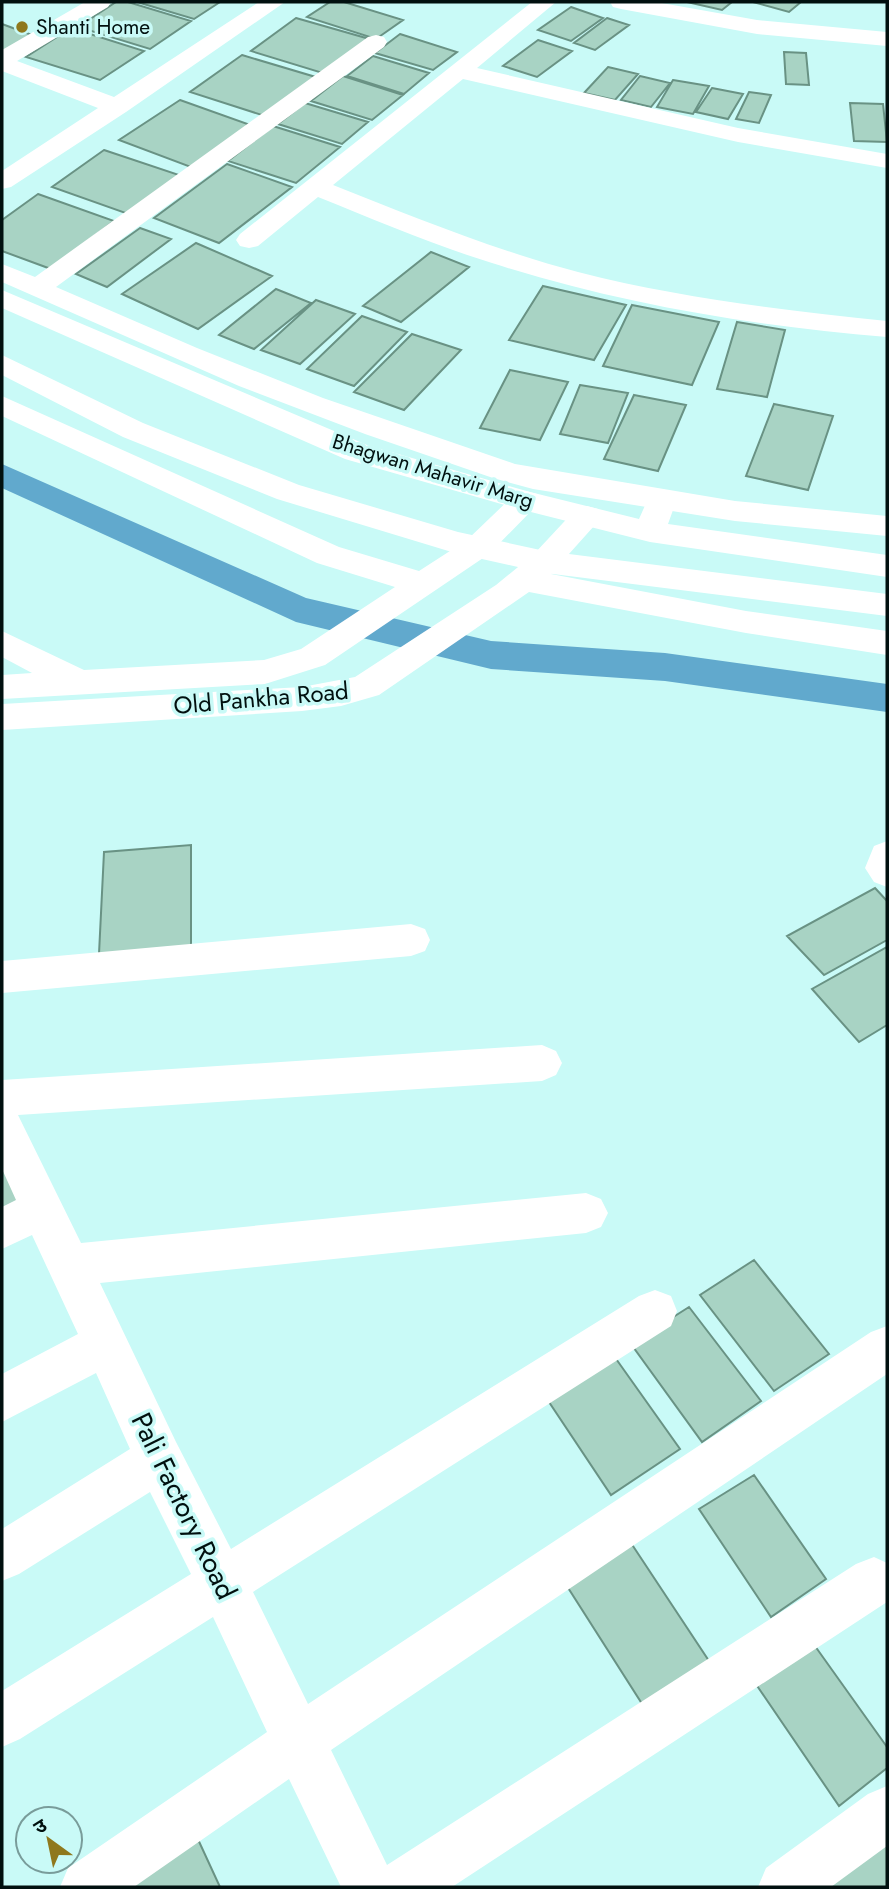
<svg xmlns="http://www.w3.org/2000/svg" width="889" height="1889" font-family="Jost,'Noto Sans Devanagari',sans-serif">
	<rect width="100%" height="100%" fill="#c9faf7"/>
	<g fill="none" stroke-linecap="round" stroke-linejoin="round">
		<path fill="#61a9cd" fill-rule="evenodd" d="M2,464L306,598L491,641L665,653L887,684V712L665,681L491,669L296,622L2,488Z"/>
	</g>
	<path fill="#a8d3c4" stroke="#699284" stroke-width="2" d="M116,2H128L191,21L150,49L78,27Z
		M137,2H220L194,19Z
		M330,2H344L403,20L376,39L307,17Z
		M687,2H732L722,10Z
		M753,2H801L789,12Z
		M571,7L603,18L571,41L538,30Z
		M296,18L373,40L329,75L251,51Z
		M607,18L629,25L595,50L574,43Z
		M2,24L32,35L2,53Z
		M71,28L144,51L100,80L26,57Z
		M400,34L457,52L433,70L375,53Z
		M538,40L572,51L537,77L503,66Z
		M784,52L806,53L809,85L786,84Z
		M242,55L319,78L268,117L190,92Z
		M373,56L429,73L404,94L347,76Z
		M608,67L638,74L615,100L584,93Z
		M343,76L403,95L372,120L311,101Z
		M640,76L670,83L651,107L621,100Z
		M673,80L709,86L693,114L657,107Z
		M712,88L743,94L728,119L696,112Z
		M749,92L771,95L759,123L736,119Z
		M180,100L256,127L196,169L119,140Z
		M305,103L368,122L342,144L278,124Z
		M850,103L883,104L887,142L854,141Z
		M273,126L340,147L296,183L228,161Z
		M104,150L182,176L131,215L52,187Z
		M227,164L292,187L219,243L154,218Z
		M38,194L114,221L51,269L2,251V220Z
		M140,228L171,239L107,287L76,274Z
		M196,243L272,276L198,329L122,294Z
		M431,252L469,267L401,322L363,306Z
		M543,286L626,305L594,360L509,340Z
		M276,289L311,303L254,349L219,335Z
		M316,300L355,314L300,364L261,350Z
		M632,305L719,322L692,385L603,366Z
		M362,316L407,332L354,386L307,369Z
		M737,322L785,330L767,397L717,389Z
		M412,334L461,350L404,410L354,392Z
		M510,370L568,382L540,440L480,428Z
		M580,385L628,393L608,443L560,434Z
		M634,395L686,405L658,471L604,459Z
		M774,404L833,416L808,490L746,476Z
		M191,845V946L99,954L104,852Z
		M875,888L887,901V940L824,975L787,936Z
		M887,947V1025L859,1042L812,989Z
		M2,1158L26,1204L2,1217Z
		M754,1260L829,1354L774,1391L700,1295Z
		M689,1307L761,1401L702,1442L631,1344Z
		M614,1356L680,1449L611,1495L547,1399Z
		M754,1475L826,1579L771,1617L699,1509Z
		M629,1540L711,1664L646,1710L565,1583Z
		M805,1632L887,1747V1768L839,1806L749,1674Z
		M196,1835L220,1887H133L130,1880Z
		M887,1836V1887H801Z"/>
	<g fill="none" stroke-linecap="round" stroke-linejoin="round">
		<path fill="#fff" fill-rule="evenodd" d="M85,2H111L108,7L17,61L114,97L259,2H285L126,112L11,187L2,189V171L98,108L2,71V50Z
			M532,2H556L477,68L738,128L887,154V168L738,142L463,79L333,185C414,217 494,250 578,272C679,298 783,310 887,321V337C753,326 620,304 492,263C433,245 375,220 318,197L258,246L249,248L240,246L236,240L240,234Z
			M610,2H656L757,20L887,32V46L757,34L621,9L613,7Z
			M376,35L384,37L387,42L384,47L56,287L197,348L323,398L515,464L735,501L887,516V536L735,521L533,489L493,478L365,434L239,386L2,282V264L35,277L368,37Z
			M2,396L339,547L419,571L467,540L515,494L526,491L537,494L541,501L489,554L325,665L265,684L2,699V675L32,673L2,657V631L84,670L264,660L301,649L395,587L317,563L2,416Z
			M587,506L598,509L603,516L551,574L746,611L887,631V655L746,633L529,592L379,695L341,706L302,711L2,730V704L302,687L355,677L496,585L534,554L576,509Z
			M887,841V887L874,882L865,868L874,846Z
			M411,924L425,929L430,940L425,951L411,956L2,993V961Z
			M542,1045L556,1051L562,1063L556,1075L542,1081L18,1115L81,1243L586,1193L601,1199L608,1213L601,1227L586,1233L100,1283L176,1442L231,1549L639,1296L655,1290L671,1296L677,1311L671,1326L253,1592L308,1704L871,1332L887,1326V1374L331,1750L387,1865L856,1564L874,1557L887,1563V1602L452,1887H341L289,1779L134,1887H60L68,1868L267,1732L213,1617L20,1739L2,1747V1691L191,1574L150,1492L19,1574L2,1581V1529L130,1449L96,1373L2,1422V1374L78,1334L32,1235L2,1249V1207L16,1200L2,1169V1080Z
			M887,1786V1846L831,1887H758L766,1868L868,1794Z"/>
		<path fill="#fff" fill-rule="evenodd" d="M2,290L367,445L530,492L639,519L651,492L662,489L673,492L677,499L668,524L887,555V577L650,542L515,508L345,459L2,308Z
			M2,355L143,423L299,485L458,532L545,551L887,594V616L545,573L455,553L277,499L123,437L2,375Z"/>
	</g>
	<circle fill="#8f781d" stroke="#c9faf7" stroke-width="2.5" cx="22" cy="27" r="7"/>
	<g text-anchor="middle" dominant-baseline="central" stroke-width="7" stroke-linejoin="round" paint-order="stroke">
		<g font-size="21" fill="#01100f" stroke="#c9faf7" text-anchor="start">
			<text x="36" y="27">Shanti Home</text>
		</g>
		<g font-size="21" fill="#01100f" stroke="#c9faf7">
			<text transform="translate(433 471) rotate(17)">Bhagwan Mahavir Marg</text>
		</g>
		<g font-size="24" fill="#01100f" stroke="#c9faf7">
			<text transform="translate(261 698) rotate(-5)">Old Pankha Road</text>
		</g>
		<g font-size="28" fill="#01100f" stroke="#c9faf7">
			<text transform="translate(184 1506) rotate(64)">Pali Factory Road</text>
		</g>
	</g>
	<rect width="889" height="1889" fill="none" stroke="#01100f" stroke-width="7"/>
	<g transform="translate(49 1840) rotate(327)"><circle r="33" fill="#c9faf7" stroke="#799c9a" stroke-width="2"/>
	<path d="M0-5L12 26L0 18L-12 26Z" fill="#8f781d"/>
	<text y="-10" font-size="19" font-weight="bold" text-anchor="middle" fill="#01100f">उ</text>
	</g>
</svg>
